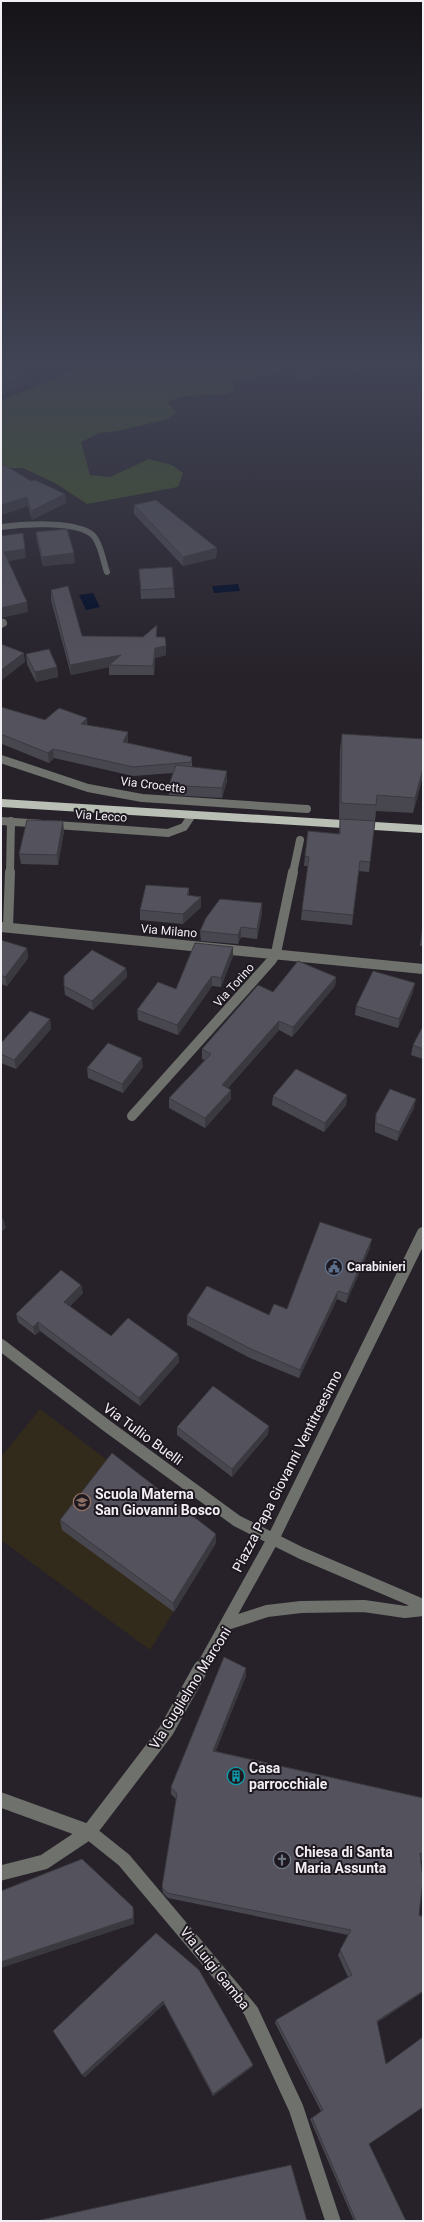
<svg xmlns="http://www.w3.org/2000/svg" width="424" height="2222" font-family="Roboto,sans-serif">
	<rect width="100%" height="100%" fill="#27222a"/>
	<path fill="#322a1a" d="M40,1409L216,1543L150,1650L1,1540V1457Z"/>
	<path fill="#405426" d="M87,364H292L283,369L282,373L235,379L233,383L235,390L228,394L183,396L169,401L168,404L174,408L176,413L168,419L117,431L99,433L81,442L90,475L110,477L149,459L172,465L183,473L178,487L87,504L55,483L23,468H1V401Z"/>
	<path fill="#000c26" d="M238,584L240,591L214,593L212,586Z
		M93,593L100,607L86,610L79,595Z"/>
	<g fill="none" stroke-linecap="round" stroke-linejoin="round">
		<path stroke="#6e716c" stroke-width="6" d="M1,527C22,524 71,521 90,533C100,539 103,561 107,572"/>
		<path stroke="#6e716c" stroke-width="8" d="M1,624L3,623
			M1,759L88,788L142,798L307,809
			M1,821L168,833L184,827L192,815
			M10,873L11,821
			M293,873L300,840"/>
		<path stroke="#6e716c" stroke-width="10" d="M1,927L423,969
			M8,927L10,872
			M132,1116L271,961L276,953L293,872"/>
		<path stroke="#6e716c" stroke-width="12" d="M1,1345L107,1426L237,1521L301,1553L423,1605
			M227,1624L267,1611L301,1607L364,1606L405,1612L423,1610
			M201,1669L273,1539L423,1233"/>
		<path stroke="#6e716c" stroke-width="15" d="M1,1800L89,1832L124,1860L251,2011L296,2108L333,2221
			M1,1873L44,1862L89,1832L166,1731L201,1668"/>
		<path stroke="#b9bfb5" stroke-width="8" d="M1,803L423,829"/>
	</g>
	<path fill="#48474f" d="M1,364H34L20,371L27,381L3,394L1,393Z
		M296,364H396L358,373L347,367L300,380L296,369Z
		M1,463L66,503L32,520L28,506L1,515Z
		M134,505L217,548L216,558L183,566L134,514Z
		M36,532L75,563L43,566L37,541Z
		M139,569L174,588L175,598L141,599Z
		M51,590L82,636L143,637L157,625V637L166,646V655L155,658L154,675H109V667L71,675L51,600Z
		M26,654L57,667L58,677L36,682L27,664Z
		M1,707L45,720L88,725L128,732V743L192,757V767L227,781L222,798L169,795V785L173,773L133,776L54,758L49,763L2,744L1,746Z
		M342,734L423,776L413,813L376,811L375,821L339,819L340,749Z
		M340,819L375,821L369,872L358,871L352,925L301,920L302,910L308,866H304L305,856L339,834Z
		M64,831L58,865L21,864L19,854Z
		M189,888V896L201,897V907L183,924L140,920V910Z
		M262,913L257,939L241,937L238,944L201,941L200,931Z
		M423,920V946H420Z
		M1,940L27,948L28,958L7,986L1,984Z
		M233,947V956L221,987L212,986L178,1035L138,1020L137,1010L176,989Z
		M126,968L127,977L93,1010L65,995L64,986Z
		M336,977L335,986L292,1037L279,1030L228,1088L231,1099L205,1128L169,1108V1098L205,1060L202,1059V1049L273,992Z
		M413,992L398,1028L355,1015L356,1006Z
		M50,1019L51,1029L16,1069L1,1063V1043Z
		M423,1026V1059L411,1055L413,1045Z
		M143,1067L123,1093L88,1078L87,1068Z
		M347,1095L346,1105L324,1132L272,1105L273,1096Z
		M414,1108L397,1141L375,1132V1124L376,1114Z
		M370,1248L346,1303L337,1299L299,1378L250,1358L187,1325V1316L269,1315L287,1309Z
		M81,1285L83,1293L70,1306L111,1336L178,1354L179,1362L140,1406L40,1331L35,1335L18,1322L16,1314Z
		M269,1426L268,1434L232,1477L177,1435V1427Z
		M60,1520L216,1543L174,1612L62,1530Z
		M246,1668V1676L215,1751L423,1798V1860H421L419,1915L423,1917V1992L377,2022L369,2144L406,2221H354L310,2119L321,2111L275,2023L276,2020L348,1977L338,1955L348,1935L168,1898L163,1893L162,1887L177,1800L171,1794V1787Z
		M199,1970L253,2065L252,2067L213,2096L164,2004L85,2077L82,2075Z"/>
	<path fill="#3b3940" d="M13,364H34L9,375L8,367Z
		M314,364H347V367L300,380V368Z
		M359,364H396L358,373Z
		M26,372L27,381L3,394L2,385Z
		M65,494L66,503L32,520L31,511Z
		M27,497L28,506L1,515V505Z
		M217,548L216,558L183,566V557Z
		M25,549L26,558L5,562L4,552Z
		M74,553L75,563L43,566L42,557Z
		M27,602L28,612L1,618V608Z
		M166,646V655L155,658L154,675L153,666L155,648Z
		M24,653L25,662L1,681V670Z
		M121,655L109,665V667L71,675L70,665Z
		M57,667L58,677L36,682L35,672Z
		M87,718L88,728L81,724Z
		M128,732V742L124,752L123,742Z
		M1,735L2,744L1,746Z
		M53,749L54,758L49,763L48,753Z
		M423,769V776L413,813L415,798Z
		M227,771V781L222,798V788Z
		M63,821L64,831L58,865L57,855Z
		M201,897V907L183,924V914Z
		M262,903V913L257,939V929Z
		M241,927V937L238,944V935Z
		M233,947V956L221,987V978Z
		M27,948L28,958L7,986L5,977Z
		M126,968L127,977L93,1010L92,1001Z
		M212,976V986L178,1035L177,1025Z
		M336,977L335,986L292,1037L293,1027Z
		M415,983L413,992L398,1028L399,1019Z
		M50,1019L51,1029L16,1069L14,1060Z
		M279,1021V1030L222,1095V1085Z
		M142,1058L143,1067L123,1093L122,1084Z
		M231,1090V1099L205,1128V1118Z
		M347,1095L346,1105L324,1132L325,1123Z
		M416,1099L414,1108L397,1141L399,1132Z
		M3,1218L6,1228L1,1232V1220Z
		M372,1239L370,1248L346,1303L348,1294Z
		M81,1285L83,1293L65,1310L64,1302Z
		M338,1291L337,1299L299,1378L300,1370Z
		M38,1322L40,1331L35,1335L33,1327Z
		M178,1354L179,1362L140,1406L139,1398Z
		M269,1426L268,1434L232,1477V1469Z
		M216,1534V1543L174,1612L173,1603Z
		M246,1668V1676L213,1758V1751Z
		M133,1907L134,1913V1924L1,1968V1962Z
		M423,1991V1992L374,2025L377,2021Z
		M163,2001L164,2004L85,2077L82,2075Z
		M253,2065L252,2067L213,2096V2094Z"/>
	<path fill="#54525c" stroke="#3b3940" d="M1,364H13L8,367L26,372L2,385H1Z
		M299,364H314L300,368Z
		M1,463L31,481L35,480L65,494L31,511L27,497L1,505Z
		M156,500L217,548L183,557L134,505Z
		M67,529L74,553L42,557L36,532Z
		M23,533L25,549L4,552L27,602L1,608V536Z
		M172,567L174,588L141,590L139,569Z
		M68,586L82,636L143,637L157,625L156,637H165L166,646L155,648L153,666L109,665L121,655L70,665L51,590Z
		M1,644L24,653L1,670Z
		M49,649L57,667L35,672L26,654Z
		M1,707L45,720L59,708L87,718L81,724L128,732L123,742L192,757L191,762L133,767L53,749L48,753L1,734Z
		M342,734L423,739V769L415,798L377,795L376,805L341,803Z
		M176,765L227,771L222,788L169,785Z
		M340,819L375,821L370,862L360,861L353,915L302,910L309,857L305,856L308,831L340,834Z
		M27,820L63,821L57,855L19,854Z
		M146,885L189,888L187,895L201,897L183,914L140,910Z
		M220,899L262,903L257,929L241,927L238,935L200,931L206,918Z
		M423,924V936H422Z
		M1,940L27,948L5,977L1,975Z
		M195,943L233,947L221,978L212,976L177,1025L137,1010L158,982L176,989Z
		M92,950L126,968L92,1001L64,986V976Z
		M298,961L336,977L293,1027L279,1021L222,1085L231,1090L205,1118L169,1098L211,1054L202,1049L258,985L273,992Z
		M373,971L415,983L399,1019L356,1006Z
		M30,1011L50,1019L14,1060L1,1054V1043Z
		M423,1026V1049L413,1045Z
		M108,1043L142,1058L122,1084L87,1068Z
		M296,1069L347,1095L325,1123L273,1096Z
		M390,1089L416,1099L399,1132L376,1123V1114Z
		M320,1222L372,1239L348,1294L338,1291L300,1370L251,1349L187,1316L207,1286L269,1315L274,1304L287,1309Z
		M61,1270L81,1285L64,1302L111,1336L128,1318L178,1354L139,1398L38,1322L33,1327L16,1314Z
		M213,1386L269,1426L232,1469L177,1427Z
		M112,1453L216,1534L173,1603L60,1520Z
		M224,1657L246,1668L213,1751L423,1798V1854L420,1853L423,1880L419,1915L423,1917V1991L377,2021L386,2064L423,2037V2107L369,2144L406,2221H356L312,2118L323,2110L276,2020L352,1975L340,1950L351,1930L167,1893L162,1887L177,1794L171,1787Z
		M82,1859L133,1907V1918L1,1962V1891Z
		M156,1933L199,1970L253,2065L213,2094L163,2001L82,2075L53,2031Z
		M291,2165L307,2221H36Z"/>
	<linearGradient id="sky" x2="0" y2="1"><stop stop-color="#151317"/><stop offset="0.54" stop-color="#414455"/><stop offset="1" stop-color="#414455" stop-opacity="0"/></linearGradient>
	<rect width="424" height="675" fill="url(#sky)"/>
	<defs>
		<symbol id="civic-ring" viewBox="-11 -11 22 22"><circle r="9.5" fill="#1e1820" stroke="#5c6f8a" stroke-width="1.5"/><path d="M-.6-6.5H3V-4.5H.6V-3L4-1V1h2V6H-6V1h2V-1L-.6-3ZM-1.2 2.5V6h2.4V2.5Z" fill="#5c6f8a"/></symbol>
		<symbol id="school-ring" viewBox="-11 -11 22 22"><circle r="9.5" fill="#1e1820" stroke="#8d6e63" stroke-width="1.5"/><path d="M0-5L7-2L0 1L-7-2ZM-4 1L0 2.5L4 1V4Q0 6-4 4Z" fill="#8d6e63"/></symbol>
		<symbol id="building-ring" viewBox="-11 -11 22 22"><circle r="9.5" fill="#1e1820" stroke="#0f9aa8" stroke-width="1.5"/><path d="M-4-6H4V6H1V3H-1V6H-4ZM-2.5-4.3h1.7v1.8h-1.7ZM.8-4.3h1.7v1.8H.8ZM-2.5-1h1.7V.8h-1.7ZM.8-1h1.7V.8H.8Z" fill="#0f9aa8"/></symbol>
		<symbol id="church-ring" viewBox="-11 -11 22 22"><circle r="9.5" fill="#1e1820" stroke="#6b7280" stroke-width="1.5"/><path d="M-1.2-6h2.4v3.5h3.3v2.4h-3.3V6h-2.4V-.1h-3.3v-2.4h3.3Z" fill="#6b7280"/></symbol>
	</defs>
	<g fill-rule="evenodd">
		<use href="#civic-ring" x="324" y="1257" width="20" height="20"/>
		<use href="#school-ring" x="72" y="1492" width="20" height="20"/>
		<use href="#building-ring" x="226" y="1766" width="20" height="20"/>
		<use href="#church-ring" x="272" y="1850" width="20" height="20"/>
	</g>
	<g text-anchor="middle" dominant-baseline="central" stroke-width="4" stroke-linejoin="round" paint-order="stroke">
		<g font-size="12" fill="#f2eff4" stroke="#1e1820">
			<text transform="translate(153 785) rotate(7)">Via Crocette</text>
			<text transform="translate(101 816) rotate(4)">Via Lecco</text>
			<text transform="translate(169 931) rotate(5)">Via Milano</text>
			<text transform="translate(234 985) rotate(-48)">Via Torino</text>
		</g>
		<g font-size="12" font-weight="bold" fill="#f2eff4" stroke="#1e1820" text-anchor="start">
			<text x="347" y="1267">Carabinieri</text>
		</g>
		<g font-size="14" fill="#f2eff4" stroke="#1e1820">
			<text transform="translate(143 1434) rotate(36)">Via Tullio Buelli</text>
			<text transform="translate(287 1471) rotate(-63)">Piazza Papa Giovanni Ventitreesimo</text>
			<text transform="translate(190 1688) rotate(-58)">Via Guglielmo Marconi</text>
			<text transform="translate(215 1968) rotate(51)">Via Luigi Gamba</text>
		</g>
		<g font-size="14" font-weight="bold" fill="#f2eff4" stroke="#1e1820" text-anchor="start">
			<text x="95" y="1494">Scuola Materna<tspan x="95" dy="16">San Giovanni Bosco</tspan></text>
			<text x="249" y="1768">Casa<tspan x="249" dy="16">parrocchiale</tspan></text>
			<text x="295" y="1852">Chiesa di Santa<tspan x="295" dy="16">Maria Assunta</tspan></text>
		</g>
	</g>
	<rect width="424" height="2222" fill="none" stroke="#f2eff4" stroke-width="4"/>
</svg>
